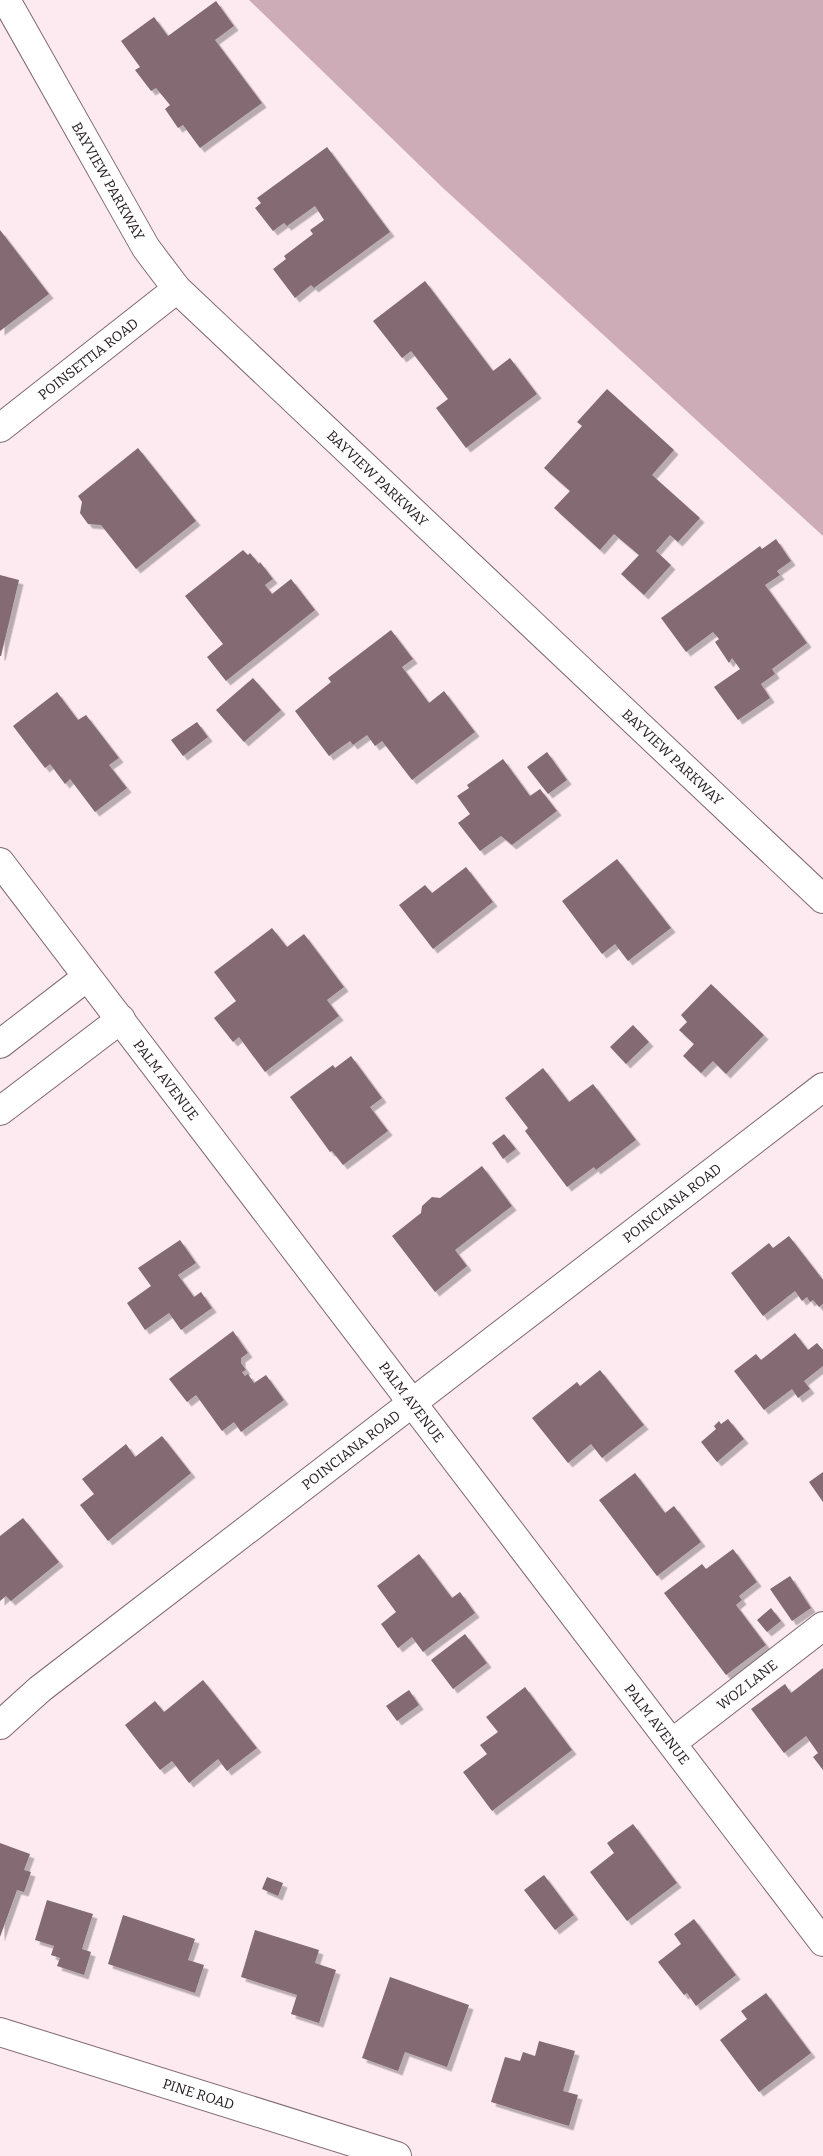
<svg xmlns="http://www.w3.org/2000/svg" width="823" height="2156" font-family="Bitter,serif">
	<defs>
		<filter id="shadow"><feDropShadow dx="4.5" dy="4.5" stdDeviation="0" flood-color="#0004"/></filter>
	</defs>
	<rect width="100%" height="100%" fill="#fceaf0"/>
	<path fill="#cdacb8" d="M249,0H823V536L443,188Z"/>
	<path fill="#836a73" filter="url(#shadow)" d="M216,1L234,26L215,40L262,103L200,148L183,125L178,128L165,109L170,105L156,88L151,91L135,70L140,67L121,41L154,17L168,36Z
		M327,147L390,232L314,288L311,285L295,298L273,269L286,259L284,256L313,234L310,230L324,220L315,206L287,226L284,223L273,231L255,208L261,203L257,198Z
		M0,230L49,294L0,331Z
		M425,281L493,371L510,358L537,394L466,448L436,408L448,399L411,351L402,358L373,321Z
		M607,389L674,450L652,475L700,518L678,542L670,535L656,551L671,565L644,595L621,574L639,555L614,534L600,550L554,508L570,491L544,468L582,426L577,422Z
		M138,448L196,521L136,569L101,525L88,524L80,513L82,502L78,496Z
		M776,539L791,561L777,571L780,575L765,585L807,643L772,669L775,674L761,684L770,698L738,720L714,687L740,669L732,658L729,663L715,642L719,639L713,632L686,652L661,618L760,546L762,549Z
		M243,550L248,555L250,553L259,564L260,562L273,579L265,585L272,594L291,579L315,610L226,681L207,657L223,644L185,596Z
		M0,575L19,580L1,656H0Z
		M391,630L413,659L402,667L429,703L444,691L475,732L412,780L382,741L375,746L367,735L353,745L350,741L329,756L295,711L331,682L328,678Z
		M253,678L281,710L244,742L216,710Z
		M57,692L78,720L86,715L119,758L109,765L127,788L95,812L70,779L65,784L50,764L45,768L13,726Z
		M197,722L208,737L183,756L171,740Z
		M547,752L567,780L548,794L527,767Z
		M503,759L530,796L540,789L557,811L512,845L501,836L480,851L458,823L470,814L457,796L469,788L467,785Z
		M617,859L671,928L628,961L615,944L602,954L562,901Z
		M466,867L493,902L433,949L399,905L425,885L432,893Z
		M272,928L287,947L304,934L344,987L327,1000L339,1016L265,1072L239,1037L233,1042L214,1018L236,1001L214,972Z
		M711,984L764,1035L726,1074L713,1061L701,1073L683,1056L694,1044L679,1030L687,1022L681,1015Z
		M633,1025L649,1042L626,1064L610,1047Z
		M351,1056L382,1098L370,1107L388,1131L343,1165L332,1151L330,1152L290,1097L333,1065L335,1068Z
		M543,1068L569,1102L593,1084L636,1140L596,1170L594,1167L567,1187L525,1131L528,1128L505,1098Z
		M504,1134L516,1149L503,1159L492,1143Z
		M482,1166L512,1206L455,1250L467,1266L435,1292L392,1236L421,1213L422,1206L432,1197L440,1198Z
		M789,1236L823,1280V1304L819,1307L813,1300L810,1302L807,1297L802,1301L795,1291L763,1316L731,1273L769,1243L773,1248Z
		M180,1240L196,1263L178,1275L194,1297L201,1292L212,1308L181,1330L169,1313L145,1330L127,1303L151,1286L138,1268Z
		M233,1331L248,1353L241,1358V1363L246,1370L242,1372L245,1376L248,1374L254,1383L266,1375L284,1400L241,1432L234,1422L222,1431L196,1395L187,1402L169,1379Z
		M795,1333L808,1350L817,1343L823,1350V1366L804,1381L810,1389L798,1398L792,1389L764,1410L734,1371L756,1354L761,1360Z
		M600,1370L644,1425L602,1458L591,1444L568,1463L532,1418L577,1382L580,1386Z
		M728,1419L744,1439L717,1462L701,1442L716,1429L714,1426L719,1421L721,1424Z
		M162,1436L191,1473L108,1541L80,1505L94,1494L82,1479L126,1444L135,1457Z
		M823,1472V1502L809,1482Z
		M635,1473L665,1513L674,1506L701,1542L657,1576L599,1500Z
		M23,1518L59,1562L11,1601L6,1596L0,1601V1536Z
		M733,1549L757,1582L739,1596L742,1600L736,1605L766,1645L726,1675L664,1593L702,1564L706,1569Z
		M419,1554L452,1598L460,1592L475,1613L423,1652L412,1637L398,1648L381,1624L396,1612L377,1586Z
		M790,1576L811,1608L792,1621L770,1589Z
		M771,1608L781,1621L767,1632L757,1620Z
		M465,1634L487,1663L453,1689L431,1660Z
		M823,1668V1770L813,1757L818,1753L806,1736L784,1753L751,1709L785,1684L791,1693Z
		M203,1680L257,1748L227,1771L218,1759L189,1783L172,1761L160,1770L125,1725L155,1701L164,1712Z
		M525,1687L572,1750L492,1811L463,1772L487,1754L480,1745L498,1732L486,1717Z
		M409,1690L419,1705L397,1721L386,1706Z
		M633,1824L677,1883L627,1921L590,1872L614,1853L607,1843Z
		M0,1843L30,1854L24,1870L31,1872L24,1892L17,1890L0,1937Z
		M544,1875L574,1915L555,1930L524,1890Z
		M267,1877L283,1883L278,1896L262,1889Z
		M47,1900L93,1914L82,1949L91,1952L84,1975L57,1966L60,1958L51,1955L54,1946L35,1940Z
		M123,1915L195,1939L188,1960L204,1965L195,1993L108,1964Z
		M694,1919L736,1975L696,2006L687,1993L684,1995L658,1962L681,1944L674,1934Z
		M255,1930L319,1950L315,1963L336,1970L319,2023L291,2014L297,1995L241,1977Z
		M390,1977L469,2005L447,2067L405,2052L398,2071L362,2058Z
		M766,1993L811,2053L759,2092L720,2040L747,2019L741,2011Z
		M539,2041L575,2051L563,2091L578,2095L569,2126L491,2102L505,2057L520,2061L523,2052L535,2056Z"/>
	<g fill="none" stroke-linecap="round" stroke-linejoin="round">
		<defs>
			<g id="minor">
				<path id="s1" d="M6,0L146,248L177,289L823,899"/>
				<path id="s2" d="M0,428L177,289"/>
				<path id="s3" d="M0,862L823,1942"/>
				<path d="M0,1044L87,977"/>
				<path d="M0,1111L121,1019"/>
				<path id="s4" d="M0,1725L40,1689L823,1087"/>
				<path id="s5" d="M672,1743L823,1626"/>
				<path id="s6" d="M0,2032L397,2156"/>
			</g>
		</defs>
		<use href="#minor" stroke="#816871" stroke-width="30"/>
		<use href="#minor" stroke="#fff" stroke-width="28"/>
	</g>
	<g text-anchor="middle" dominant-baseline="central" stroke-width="4.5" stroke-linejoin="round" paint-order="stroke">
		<g font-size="14" fill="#22181b" stroke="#fdfdfd">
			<text stroke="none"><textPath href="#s1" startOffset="208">BAYVIEW PARKWAY</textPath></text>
			<text stroke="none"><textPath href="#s2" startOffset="112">POINSETTIA ROAD</textPath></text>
			<text stroke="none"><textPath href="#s1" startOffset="612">BAYVIEW PARKWAY</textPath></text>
			<text stroke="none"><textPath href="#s1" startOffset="1018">BAYVIEW PARKWAY</textPath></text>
			<text stroke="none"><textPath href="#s3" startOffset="274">PALM AVENUE</textPath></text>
			<text stroke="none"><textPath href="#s4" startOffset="851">POINCIANA ROAD</textPath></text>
			<text stroke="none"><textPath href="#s3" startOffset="679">PALM AVENUE</textPath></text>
			<text stroke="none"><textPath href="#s4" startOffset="446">POINCIANA ROAD</textPath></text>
			<text stroke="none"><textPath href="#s5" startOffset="95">WOZ LANE</textPath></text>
			<text stroke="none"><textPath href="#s3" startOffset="1084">PALM AVENUE</textPath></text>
			<text stroke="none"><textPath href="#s6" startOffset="208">PINE ROAD</textPath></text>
		</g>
	</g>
</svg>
